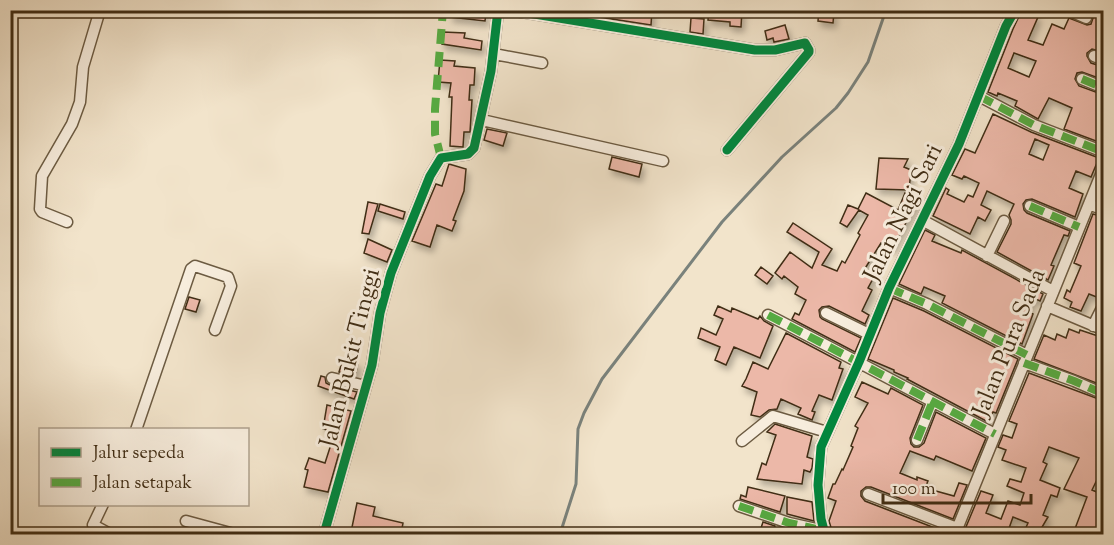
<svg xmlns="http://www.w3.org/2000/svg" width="1114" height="545" font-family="'Sorts Mill Goudy',serif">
	<defs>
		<filter id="shadow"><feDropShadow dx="3" dy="5" stdDeviation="3" flood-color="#0004"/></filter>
	</defs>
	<rect width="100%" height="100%" fill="#f2e4cb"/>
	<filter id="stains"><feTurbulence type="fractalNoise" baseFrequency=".00333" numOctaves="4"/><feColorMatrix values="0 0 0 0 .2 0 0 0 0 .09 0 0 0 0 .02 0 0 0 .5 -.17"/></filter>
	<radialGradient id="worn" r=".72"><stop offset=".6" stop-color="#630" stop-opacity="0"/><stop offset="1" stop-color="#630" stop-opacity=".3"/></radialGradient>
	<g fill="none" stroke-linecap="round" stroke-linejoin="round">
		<path stroke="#7a827c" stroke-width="3" d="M560,534L576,484L578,429L584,413L602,379L722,222L782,157L836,108L848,93L868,62L886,10"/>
	</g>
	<path fill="#ecb8a8" stroke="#402d14" stroke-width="1.5" fill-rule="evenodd" filter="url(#shadow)" d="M451,10L486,13L485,21L450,17Z
		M600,10H652L651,25L599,17Z
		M709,10H742L741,27L730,26V22L708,20Z
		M819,10L834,12L833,23L818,21Z
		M1022,10H1028V12L1038,17L1028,40L1043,45L1052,24L1064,29L1069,18L1087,25L1091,24L1093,18L1092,13L1088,10L1104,12V52L1092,49L1087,53V56L1091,63L1104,67V80L1082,72L1077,73L1075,79L1079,86L1104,95V144L1064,129L1072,108L1049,98L1038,119L1015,106L1017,101L998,93L997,96L988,92L1013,29ZM1014,53L1036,61L1029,77L1008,68Z
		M691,18L704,19L703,34L690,32Z
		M785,25L789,39L774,42L773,38L767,40L765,31Z
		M443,32L465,33L464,38L482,41L481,50L442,44Z
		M440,60L455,61L454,66L475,68L474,85H470L469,100H472L470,132H464L463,147L450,146L452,97H449L451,83L438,82Z
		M993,114L1031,132L1099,158L1091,177L1076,171L1069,188L1083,194L1075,217L1032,199L1026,200L1023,204L1024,210L1027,213L1070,231L1068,236L1064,235L1051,265L1054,266L1048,280L997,252L1011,224V220L1009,215L1014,204L987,191L981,205L991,210L985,221L978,217L970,234L933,216L946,188L949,190L947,194L964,202L968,195L973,197L979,183L964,176L962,179L952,175L965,149L975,153ZM1035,139L1049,145L1043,160L1029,154Z
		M487,129L507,133L503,146L484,140Z
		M612,157L642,164L639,177L609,169Z
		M879,158L908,159L904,167L911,170L909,190L876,189Z
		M449,164L466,169L464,191L453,220L456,221L452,231L437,225L430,247L412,241L436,184L442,186Z
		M866,193L898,210L905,193L919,198L892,249L881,243L864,270L875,275L868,288L872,290L862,311L869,315L865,324L829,306L822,307L819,310L820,317L822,319L861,338L855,352L792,319L795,313L799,315L806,300L795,294L798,287L784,276L782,279L775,273L790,252L812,268L819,252L787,232L793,223L832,249L822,265L837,271L842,261L845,263L860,235L858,233L868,215L859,210L847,227L840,223L848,205L858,209Z
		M368,202L378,204L369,234L362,233Z
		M380,204L405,212L403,219L378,211Z
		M1093,214L1104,217V297L1099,298L1089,294L1081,311L1070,307L1072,302L1064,298L1067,290L1070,292L1081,266L1074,263Z
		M925,230L935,235L932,241L961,253L962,250L1043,294L1040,301L1034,298L1028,312L1033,314L1022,344L942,303L945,296L924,287L921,294L899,284Z
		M368,239L392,250L387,262L364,253Z
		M761,267L773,276L767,284L755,275Z
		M189,297L200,300L196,312L185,309Z
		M893,298L924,311L1018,359L996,413L993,412L988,422L907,379L908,378L894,372V370L868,359Z
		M718,306L731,312L732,308L758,319L760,316L764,321L773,326L760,358L734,347L726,365L715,360L720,347L698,338L701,328L716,335L723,319L714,315Z
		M1069,329L1079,333L1080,330L1104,338L1101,351L1104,352V386L1034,359L1044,335L1055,340L1057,334L1066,338Z
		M786,333L841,362L839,368L843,369L832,400L819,395L812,411L815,412L812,420L798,414L801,408L781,399L777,409L769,410L760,417L751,415L757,392L742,386L746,379L753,362L768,369Z
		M343,359L358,364L355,376L339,372Z
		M1029,373L1104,401V431L1101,438L1104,439V456L1100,466L1103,467L1092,490L1104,495V534H1096L1086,531L1085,534H1073L1087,497L1064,489L1079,458L1049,447L1043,462L1047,464L1040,480L1060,488L1057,497L1051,495L1043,515L1048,517L1038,534H1023L1028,523L1013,517L1007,534H985L976,531L975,534H963L981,491L993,495L986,513L1001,519L1008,501L1020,505L1024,493L1007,486L1010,479L1021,482L1026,468L1002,460L1006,450L998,447L1003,435L1012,438L1017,424L1009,421Z
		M321,376L325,377L326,383L330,385L357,392L354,399L318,386Z
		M862,382L888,394L891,388L923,405L910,438L911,444L914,447H919L924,443L936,412L986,438L972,471L936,456L934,460L910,451L900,473L917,480V477L928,481L925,488L954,496L959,483L967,485L953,519L871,487H866L861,491V496L865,501L948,533V534H833L829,521L836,501L828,498L833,484H835L842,469L843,470L853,447L851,446L858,428L855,426L868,403L855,397Z
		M327,405L351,411L328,492L304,487L308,470L305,469L309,458L325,463L335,432L323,429Z
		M775,424L812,436L807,457L813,459L812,468L810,472L804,470L802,484L757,479L762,463L766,465L776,435L767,432Z
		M748,487L785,496L780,512L740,499L741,495L746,497Z
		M787,497L812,502L814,521L787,514Z
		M357,503L375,507L373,516L403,523L401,534H365L351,532Z
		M763,522L775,526L773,534H759Z"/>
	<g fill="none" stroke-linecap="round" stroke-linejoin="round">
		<defs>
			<path id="minor" d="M510,10L755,50H775L805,43L809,50V52L727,150
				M1068,10L1086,18
				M494,54L542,63
				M1094,56L1104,60
				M1082,79L1104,88
				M979,96L1034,125L1104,152
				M482,120L663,161
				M1089,204L1104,210
				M1030,206L1079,227
				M922,220L1053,291
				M67,222L42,212L40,209L42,176L72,124L80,102L83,67L100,10
				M987,256L1004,221
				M889,288L927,304L1027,355
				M1047,306L1104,330
				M826,313L871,335
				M768,315C844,354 919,395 995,434
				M1093,326L1104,304
				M1024,363L1074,381L1104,394
				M332,378L366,386
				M136,430L191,269L195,266L228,277L231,286L215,330
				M917,440L932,403
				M742,441L773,416L827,432
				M868,494L957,528
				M103,504L93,525L110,534
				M739,506L789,523L825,531
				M186,521L234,534
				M324,534L372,365L380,313L391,273L430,176L441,158L468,154L474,148L491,71L498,10
				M825,534L821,519L818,485L821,447L859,362L889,288L959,144L1006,26L1015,10
				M955,534L1104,167"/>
		</defs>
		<use href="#minor" stroke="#6c5b42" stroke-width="13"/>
		<use href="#minor" stroke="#f7eddd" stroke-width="10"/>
		<path stroke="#56ab42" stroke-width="8" stroke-dasharray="15 8" stroke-linecap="butt" d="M1082,79L1104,88
			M979,96L1034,125L1104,152
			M441,158L435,134V109L443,10
			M1030,206L1079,227
			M889,288L927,304L1027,355
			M768,315C844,354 919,395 995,434
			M1024,363L1074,381L1104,394
			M917,440L932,403
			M739,506L789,523L825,531"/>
		<defs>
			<path id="cycleway" d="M510,10L755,50H775L805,43L809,50V52L727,150
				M324,534L372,365L380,313L391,273L430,176L441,158L468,154L474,148L491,71L498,10
				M825,534L821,519L818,485L821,447L859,362L889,288L959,144L1006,26L1015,10"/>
		</defs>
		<use href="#cycleway" stroke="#f7eddd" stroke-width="13"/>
		<use href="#cycleway" stroke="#00873e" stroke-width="9"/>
	</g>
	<g text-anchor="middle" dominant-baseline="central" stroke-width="6" stroke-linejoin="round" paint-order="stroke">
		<g font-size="24" fill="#402d14" stroke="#f7eddd">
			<text transform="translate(904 213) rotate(-64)">Jalan Nagi Sari</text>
			<text transform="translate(1010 343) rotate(-68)">Jalan Pura Sada</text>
			<text transform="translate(351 358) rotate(-76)">Jalan Bukit Tinggi</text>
		</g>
	</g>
	<rect width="1114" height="545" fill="none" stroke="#f2e4cb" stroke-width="36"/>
	<rect x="12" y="12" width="1090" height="521" fill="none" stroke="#402d14" stroke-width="3"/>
	<rect x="18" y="18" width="1078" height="509" fill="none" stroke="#402d14" stroke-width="1.5"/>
	<rect x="39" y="428" width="210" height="78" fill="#f7eddd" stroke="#aea08d" stroke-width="1.5"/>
	<rect x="51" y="448" width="30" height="9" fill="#00873e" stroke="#aea08d" stroke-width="1.5"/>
	<text x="93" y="458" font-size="18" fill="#402d14">Jalur sepeda</text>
	<rect x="51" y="478" width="30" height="9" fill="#56ab42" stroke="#aea08d" stroke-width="1.5"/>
	<text x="93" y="488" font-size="18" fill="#402d14">Jalan setapak</text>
	<path d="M883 494v9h148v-9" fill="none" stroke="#402d14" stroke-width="3"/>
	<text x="892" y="494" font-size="18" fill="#402d14" stroke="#f7eddd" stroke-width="4.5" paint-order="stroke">100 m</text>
	<rect width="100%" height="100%" filter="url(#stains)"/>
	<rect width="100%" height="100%" fill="url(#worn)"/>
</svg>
